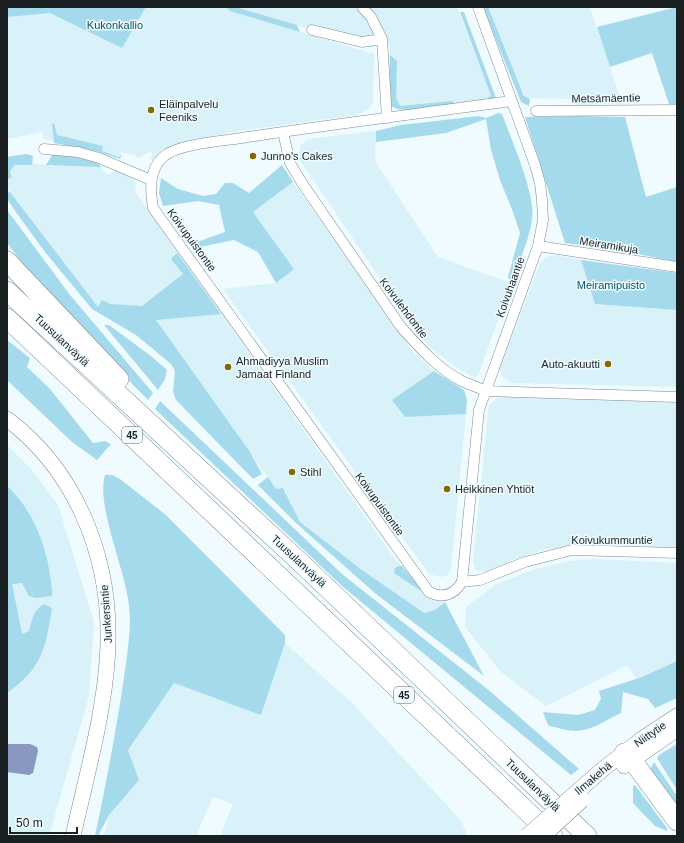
<svg xmlns="http://www.w3.org/2000/svg" width="684" height="843" font-family="Arial,sans-serif">
	<rect width="100%" height="100%" fill="#effbff"/>
	<path fill="#d9f1f9" d="M146,7H226L230,11L374,54L373,103L368,109L357,115L244,130L183,142L170,148L153,161L151,158L153,150L138,158L135,155L121,152L120,157L78,144L44,139L42,132L7,139V17L50,12L122,48Z
		M235,7H355L367,19L373,31V48Z
		M369,7H457L491,96L485,100L453,104L399,110L395,108L389,95L390,47L384,33Z
		M488,7H590L622,104L578,105L575,99L526,98L503,47Z
		M376,131L375,161L438,257L511,283L478,376L472,377L446,360L427,344L413,327L299,159L300,146L308,139Z
		M26,154L33,156V163L52,166L97,162L107,175L116,170L135,180L136,193L392,555L427,595L445,602L435,610L424,614L362,570L300,522L284,488L276,489L156,320L98,307L7,188V157Z
		M293,182L414,353L434,371L392,400L405,417L466,414L451,568L448,575L441,577L429,574L223,289L276,283L294,269L253,212Z
		M555,255L581,260L595,304L677,310V387L512,383L502,377L500,367L540,263L547,257Z
		M500,396L677,402V548L581,544L543,550L516,559L486,572L475,570L473,561L489,405Z
		M7,445L32,470L58,505L94,622L89,696L49,836H7Z
		M596,559L677,563V661L637,679L627,665L546,706L501,672L465,627L466,607L495,585L532,570L570,561Z
		M285,643L351,702L456,815L463,825L467,836H220L233,804L213,797L196,836H104L109,815L139,780L128,750L174,683L261,715Z"/>
	<path fill="#a4daeb" d="M7,7H146L122,48L50,13L7,17Z
		M226,7H235L297,25L300,32L230,11Z
		M483,7H488L524,96L530,99L529,106L521,102Z
		M677,7V104H669L652,53L610,67L597,27Z
		M460,12H464L496,98L485,100L491,96Z
		M390,55L397,61L396,98L400,106L453,101V104C437,107 405,115 391,106L389,95Z
		M499,113L502,114C511,139 536,194 532,219C529,241 519,262 511,283L508,277L520,233L513,212L500,180L491,150L486,119L446,133L376,142V131L401,125L479,116L486,118Z
		M581,116L625,117L646,197L677,187V262L619,250L565,243L525,117Z
		M54,123L57,135L103,146L102,151L119,157L122,154L120,159L96,151L54,143L52,124Z
		M26,154L33,156L32,165H14L10,172L12,178L7,179V157Z
		M61,154L97,162L101,167L46,165L52,155Z
		M282,165L293,182L253,212L294,269L276,283L258,252L234,240L200,247L197,242L225,232L219,205L198,201L163,206L159,193L161,178L178,189L203,196L216,194L225,183H233L249,193Z
		M10,192L98,307L102,300L110,304L142,306L183,274L171,259L177,253L221,314L156,320L250,452L262,474L253,479L176,400L173,391L175,371L171,364L136,335L92,309L45,252L18,215L7,199V193Z
		M7,210L70,295L153,393L148,400L100,351L27,269L7,243Z
		M581,260L677,273V310L595,304Z
		M104,325H109L151,356L167,370L165,379L158,390Z
		M7,340L30,358L27,367L50,389L93,443L105,441L111,444L97,460L72,442L7,380Z
		M434,371L464,390L467,400L466,414L405,417L392,400Z
		M160,401L342,574L491,692L579,769L571,775L342,586L155,409Z
		M105,475H112L120,479L166,515L285,635V643L261,715L174,683L128,750L139,780L109,815L98,836H95C106,784 116,731 124,678C127,655 132,627 129,605C125,569 96,506 105,475Z
		M268,477L276,489L283,488L300,522L362,570L424,613L435,610L445,602L484,676L376,594L296,523L258,485Z
		M7,486C36,513 49,553 52,591V596L36,598L29,596L22,583L12,584L22,634L29,631C32,620 33,610 44,604L52,608C46,647 42,669 7,693Z
		M399,566H402L427,595L394,573L395,568Z
		M677,661V698L655,708L648,699L623,692L621,713C589,729 584,737 548,725L543,712L578,715L595,710L601,699L599,691L642,677Z
		M677,744V790L657,758L659,755Z
		M654,762L677,796V811L649,772Z
		M635,785L667,828V831L655,826L633,803V786Z"/>
	<path fill="#8a98c1" d="M7,744H30L37,747L38,751L33,773L29,775L7,772Z"/>
	<g fill="none" stroke-linecap="round" stroke-linejoin="round">
		<defs>
			<path id="minor" d="M362,7L371,17L382,39L387,118
				M312,30L362,42L382,39
				M511,101C424,113 335,124 248,137C227,141 178,143 163,157C149,170 150,190 153,208L429,592C443,599 454,595 462,582L480,580L525,562L572,550L677,553
				M536,111L677,110
				M283,132L290,163L302,183L401,327C419,347 438,369 462,381C470,385 478,387 485,391L677,397
				M44,149L78,152L99,158L151,180
				M538,246L677,267
				M462,582L479,410L538,246L543,220L542,200L540,183L535,165L478,7"/>
			<path id="secondary" d="M7,419C39,443 65,476 82,513C133,623 98,724 73,836
				M624,766L677,729
				M603,769L642,739L677,716"/>
			<path id="motorway" d="M7,261L119,379
				M7,291L301,563L587,836
				M7,318L553,836
				M624,753L632,760L677,821"/>
		</defs>
		<use href="#minor" stroke="#7d8b8f" stroke-width="11"/>
		<use href="#secondary" stroke="#7d8b8f" stroke-width="16"/>
		<use href="#motorway" stroke="#7d8b8f" stroke-width="20"/>
		<use href="#minor" stroke="#fff" stroke-width="10"/>
		<use href="#secondary" stroke="#fff" stroke-width="15"/>
		<use href="#motorway" stroke="#fff" stroke-width="19"/>
		<defs>
			<path id="secondary-bridge" d="M527,836L603,769
				M543,836L582,800"/>
		</defs>
		<use href="#secondary-bridge" stroke="#7d8b8f" stroke-width="16" stroke-linecap="butt"/>
		<use href="#secondary-bridge" stroke="#fff" stroke-width="15"/>
	</g>
	<g fill="#846902" stroke="#effbff" stroke-width="1.5">
		<circle cx="151" cy="110" r="4"/>
		<circle cx="253" cy="156" r="4"/>
		<circle cx="608" cy="364" r="4"/>
		<circle cx="228" cy="367" r="4"/>
		<circle cx="292" cy="472" r="4"/>
		<circle cx="447" cy="489" r="4"/>
	</g>
	<g text-anchor="middle" dominant-baseline="central" stroke-width="3" stroke-linejoin="round" paint-order="stroke">
		<g fill="#effbff" stroke="#5a6264" stroke-width="1">
			<rect x="122" y="427" width="20" height="16" rx="3"/>
			<rect x="394" y="687" width="20" height="16" rx="3"/>
		</g>
		<g font-size="10" font-weight="bold" fill="#1a2022">
			<text x="132" y="435">45</text>
			<text x="404" y="695">45</text>
		</g>
		<g font-size="11" fill="#045669" stroke="#effbff">
			<text x="115" y="25">Kukonkallio</text>
			<text x="611" y="285">Meiramipuisto</text>
		</g>
		<g font-size="11" fill="#1a2022" stroke="#effbff">
			<text transform="translate(606 98) rotate(-1)">Metsämäentie</text>
			<text transform="translate(192 240) rotate(54)">Koivupuistontie</text>
			<text transform="translate(609 245) rotate(9)">Meiramikuja</text>
			<text transform="translate(510 287) rotate(-70)">Koivuhaantie</text>
			<text transform="translate(404 308) rotate(53)">Koivulehdontie</text>
			<text transform="translate(62 340) rotate(43)">Tuusulanväylä</text>
			<text transform="translate(380 504) rotate(54)">Koivupuistontie</text>
			<text x="612" y="540">Koivukummuntie</text>
			<text transform="translate(299 561) rotate(43)">Tuusulanväylä</text>
			<text transform="translate(106 614) rotate(-94)">Junkersintie</text>
			<text transform="translate(650 734) rotate(-35)">Niittytie</text>
			<text transform="translate(593 778) rotate(-40)">Ilmakehä</text>
			<text transform="translate(533 785) rotate(44)">Tuusulanväylä</text>
		</g>
		<g font-size="11" fill="#1a2022" stroke="#effbff" text-anchor="start">
			<text x="159" y="104">Eläinpalvelu<tspan x="159" dy="13">Feeniks</tspan></text>
			<text x="261" y="156">Junno's Cakes</text>
			<text x="236" y="361">Ahmadiyya Muslim<tspan x="236" dy="13">Jamaat Finland</tspan></text>
			<text x="600" y="364" text-anchor="end">Auto-akuutti</text>
			<text x="300" y="472">Stihl</text>
			<text x="455" y="489">Heikkinen Yhtiöt</text>
		</g>
	</g>
	<rect width="684" height="843" fill="none" stroke="#1a2022" stroke-width="16"/>
	<path d="M10 827v6h67v-6" fill="none" stroke="#1a2022" stroke-width="2"/>
	<text x="16" y="827" font-size="12" fill="#1a2022" stroke="#effbff" stroke-width="3" paint-order="stroke">50 m</text>
</svg>
